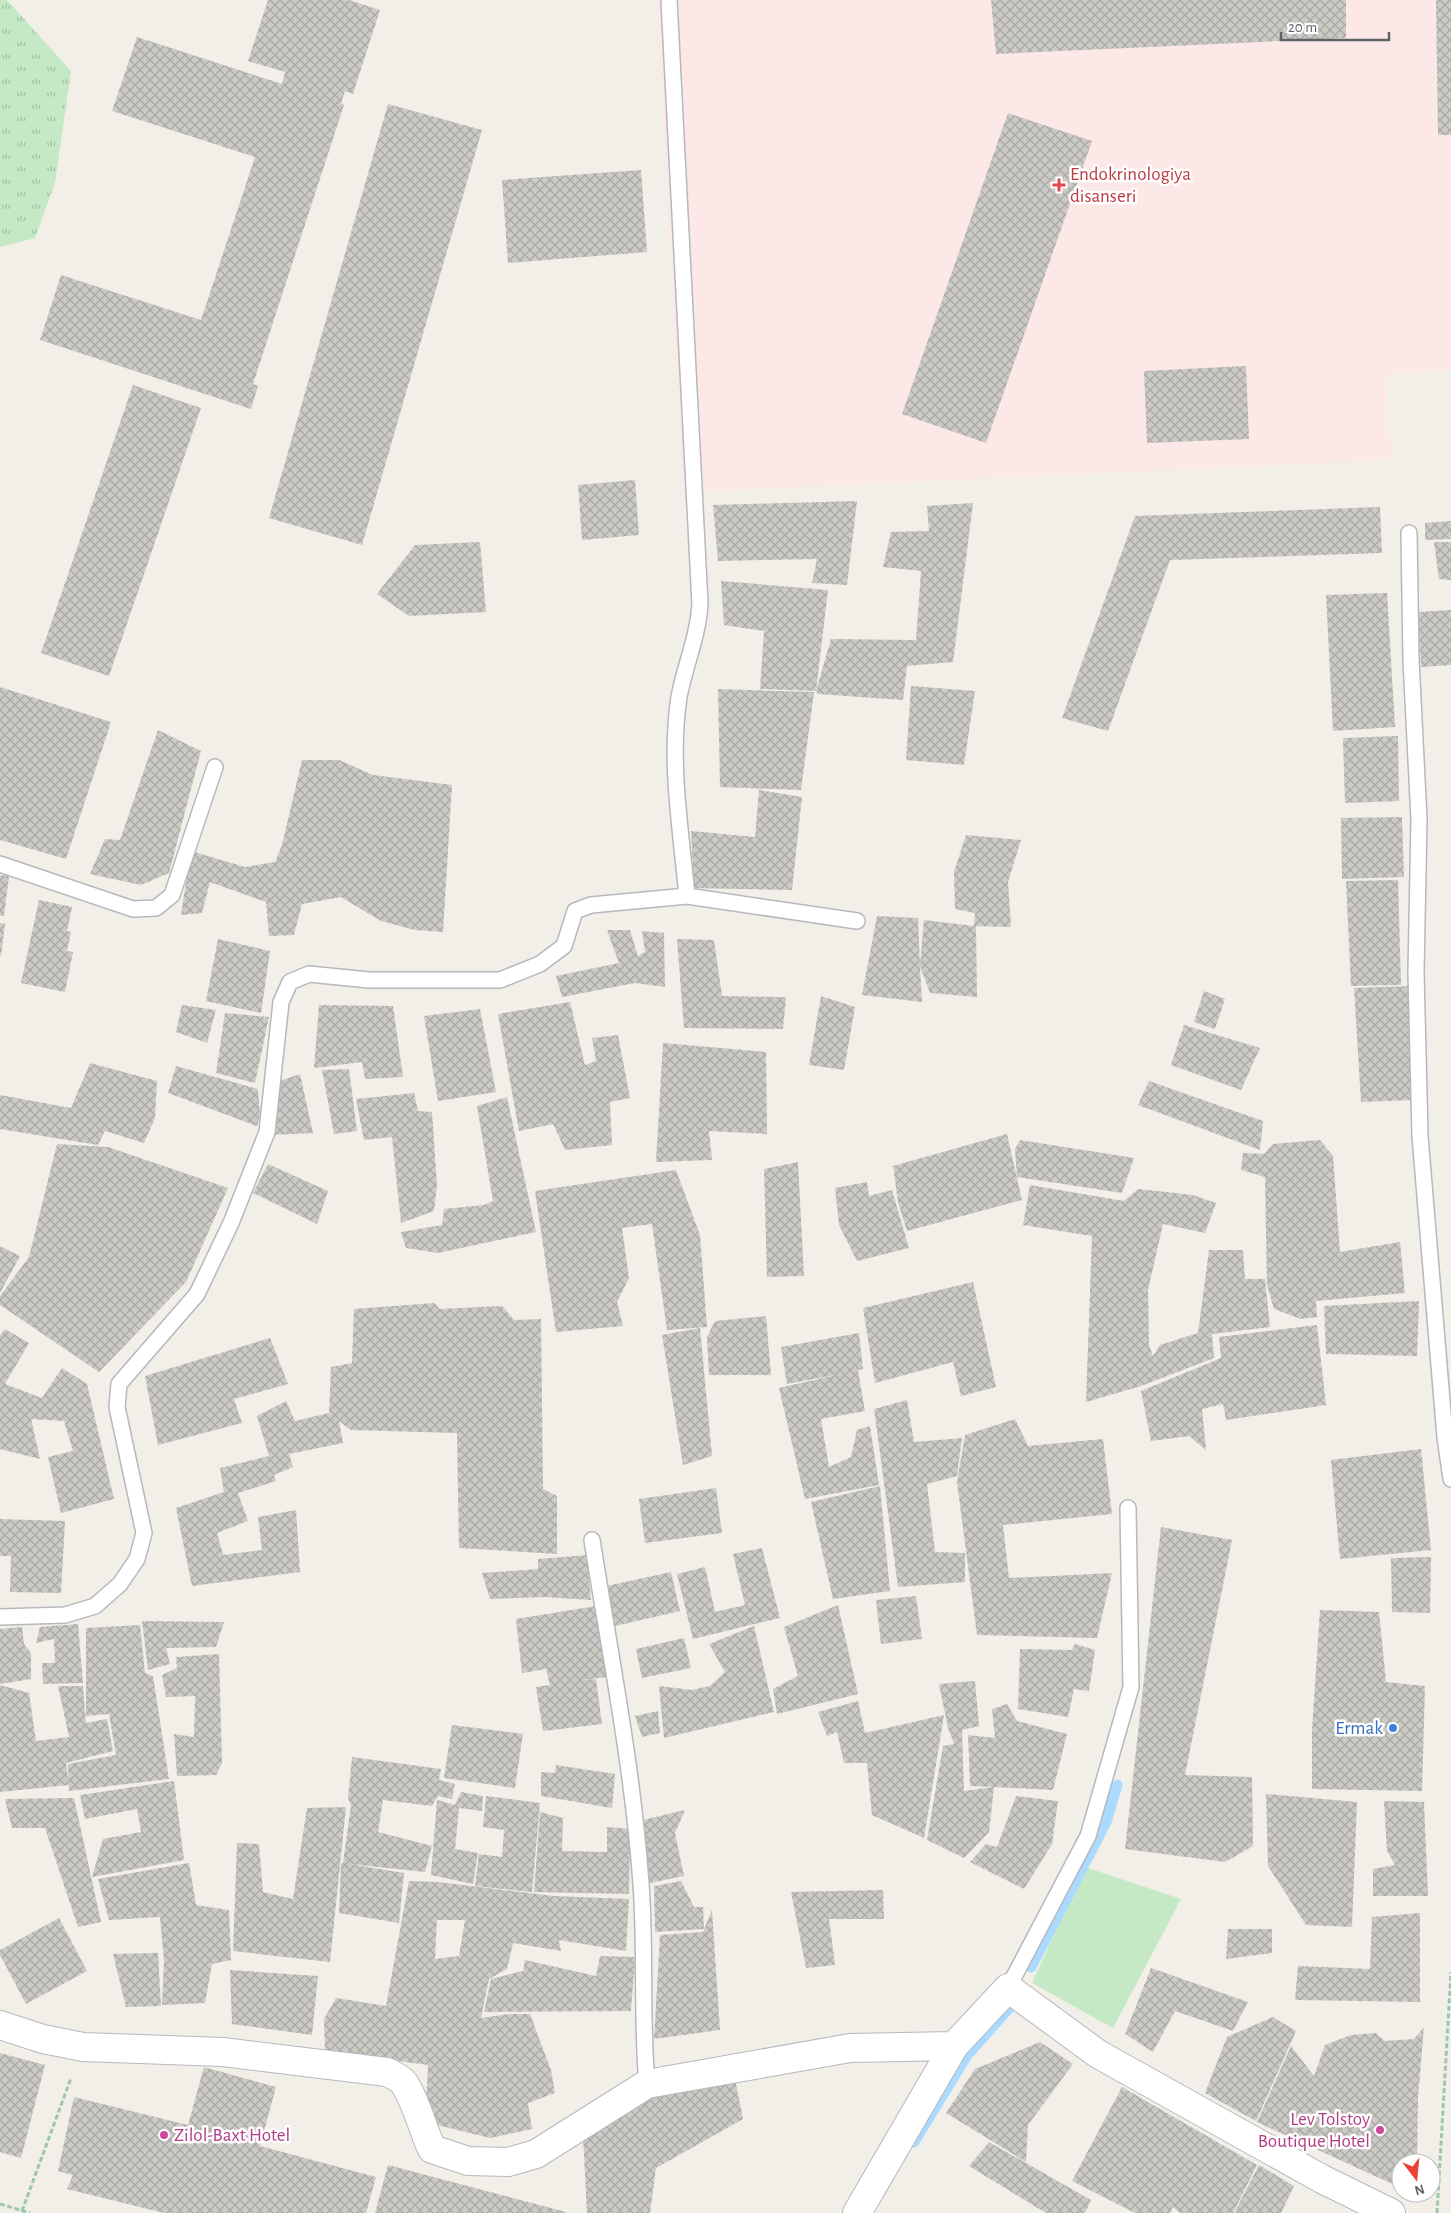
<svg xmlns="http://www.w3.org/2000/svg" width="1451" height="2213" font-family="'Alegreya Sans',sans-serif">
	<defs>
		<pattern id="grass-tufts" width="24" height="20" patternUnits="userSpaceOnUse" patternTransform="scale(1.25)"><rect width="24" height="20" fill="#c5e8c5"/><path d="M3 7l-1-3M5 7V3M7 7l1-3M15 17l-1-3M17 17v-4M19 17l1-3" fill="none" stroke="#a3c0a4"/></pattern>
		<pattern id="building-cross-hatch" width="8" height="8" patternUnits="userSpaceOnUse" patternTransform="scale(1.25)"><rect width="8" height="8" fill="#cccac5"/><path d="M0 0l8 8M0 8l8-8" fill="none" stroke="#a9a8a4"/></pattern>
	</defs>
	<rect width="100%" height="100%" fill="#f1efe8"/>
	<path fill="#fce8e6" d="M657,0H1451V371L1387,374L1391,460L684,492Z"/>
	<path fill="url(#grass-tufts)" d="M0,0H7L71,71L55,183L35,238L0,247Z"/>
	<path fill="#c5e8c5" d="M1085,1867L1181,1899L1113,2028L1032,1983Z"/>
	<g fill="none" stroke-linecap="round" stroke-linejoin="round">
		<path stroke="#aadaff" stroke-width="11" d="M1031,1967L1106,1822L1117,1785
			M914,2142L967,2055L1009,2008"/>
	</g>
	<path fill="url(#building-cross-hatch)" fill-rule="evenodd" d="M268,0H349L380,10L353,94L345,91L341,103L344,105L253,384L258,386L251,409L40,340L61,275L201,320L255,157L112,111L137,37L282,84L285,72L248,61Z
		M991,0H1346V38L996,54Z
		M1436,0H1451V135H1438Z
		M388,104L482,130L362,545L269,518Z
		M1008,113L1092,141L986,443L902,414Z
		M641,170L647,252L508,263L502,180Z
		M1246,366L1249,439L1147,443L1144,371Z
		M133,385L201,408L109,676L41,653Z
		M635,480L639,535L582,540L578,485Z
		M857,501L847,585L812,583L817,559L718,561L713,505Z
		M973,503L953,662L907,666L903,700L818,694L816,691L760,689L764,631L724,625L721,581L828,590L816,691L831,639L916,640L921,571L883,567L891,532L929,531L927,506Z
		M1380,507L1382,553L1170,560L1108,731L1062,718L1135,516Z
		M1451,521V539L1425,540V523Z
		M480,542L486,612L409,616L377,594L415,545Z
		M1434,542H1451V580L1439,579Z
		M1387,593L1395,727L1333,731L1326,595Z
		M1451,610V665L1421,667L1418,612Z
		M911,686L975,691L964,765L906,760Z
		M0,687L111,722L66,859L0,840Z
		M718,689L814,692L801,790L720,787Z
		M158,730L201,751L169,873L141,885L90,874L105,839L120,840Z
		M1398,736L1399,801L1345,803L1343,738Z
		M302,760H339L373,775L452,785L443,932L415,930L381,921L341,897L302,904L294,935L269,936L266,902L210,882L202,913L181,915L191,851L245,867L275,862L282,845Z
		M759,790L802,797L792,890L694,888L691,831L755,837Z
		M1402,817L1404,877L1342,879L1341,818Z
		M966,835L1021,840L1008,882L1011,927L976,926L977,997L930,993L920,966L922,1002L862,995L877,916L918,918L920,965L924,920L974,926L975,913L955,909L954,872Z
		M0,875L9,876L4,916H0Z
		M1398,880L1401,985L1351,986L1346,881Z
		M39,900L72,907L67,931L71,932L67,951L73,952L65,992L21,983Z
		M0,923L5,924L1,956H0Z
		M607,930H630L638,956L645,952L642,931L664,933L665,987L635,983L562,997L556,976L619,963Z
		M218,939L270,951L261,1013L206,1001Z
		M677,939L714,940L722,996L786,997L783,1029L684,1028Z
		M1411,986L1414,1100L1361,1102L1354,988Z
		M1204,991L1225,999L1215,1029L1194,1022Z
		M821,996L855,1007L844,1070L809,1065Z
		M570,1002L585,1065L596,1061L592,1038L618,1035L630,1098L610,1102L612,1145L565,1150L553,1124L519,1131L498,1014Z
		M182,1005L216,1010L207,1043L176,1032Z
		M319,1005L393,1006L403,1077L365,1079L362,1062L314,1068Z
		M480,1009L496,1092L438,1101L424,1016Z
		M225,1013L269,1017L255,1083L216,1073Z
		M1184,1025L1260,1048L1241,1090L1171,1065Z
		M663,1043L766,1052L767,1134L709,1131L712,1160L656,1162Z
		M90,1063L157,1081L155,1118L144,1143L105,1131L98,1145L0,1129V1095L71,1108Z
		M176,1066L258,1089L260,1116L257,1126L168,1093Z
		M349,1069L357,1131L334,1134L322,1070Z
		M300,1074L313,1133L271,1135L274,1083Z
		M1149,1081L1263,1121L1260,1150L1138,1105Z
		M414,1093L418,1111L432,1112L437,1185L434,1211L401,1223L392,1137L364,1140L356,1099Z
		M507,1097L536,1232L438,1253L406,1248L401,1232L442,1225L444,1209L484,1205L493,1201L477,1106Z
		M1007,1134L1022,1200L907,1231L898,1202L893,1166Z
		M1020,1140L1134,1158L1122,1193L1017,1177L1015,1149Z
		M1320,1140L1333,1156L1340,1252L1400,1242L1405,1293L1316,1301L1317,1317L1301,1319L1274,1309L1267,1285L1265,1177L1241,1170L1243,1153L1264,1154L1273,1144Z
		M57,1144L108,1147L228,1188L186,1282L99,1372L0,1305V1296L29,1257Z
		M798,1162L804,1276L767,1277L764,1169Z
		M268,1164L328,1191L317,1224L253,1193Z
		M676,1170L700,1235L707,1327L667,1330L652,1224L622,1228L629,1278L617,1302L623,1326L556,1332L535,1191Z
		M867,1182L869,1196L892,1190L909,1248L857,1261L839,1225L835,1188Z
		M1030,1185L1124,1201L1138,1189L1193,1195L1216,1203L1205,1233L1163,1224L1148,1290L1149,1345L1153,1356L1160,1345L1198,1333L1209,1250H1243L1245,1279H1265L1270,1327L1212,1334L1214,1358L1141,1386L1086,1402L1092,1236L1023,1225Z
		M0,1246L20,1256L0,1293Z
		M973,1282L996,1387L961,1396L953,1362L875,1383L863,1308Z
		M1419,1301L1417,1356L1326,1354L1324,1306Z
		M434,1303L440,1309L502,1306L514,1320L541,1319L543,1489L557,1496V1554L459,1548L457,1433L351,1430L339,1421L343,1443L289,1454L293,1467L274,1475L276,1481L238,1493L248,1521L217,1533L223,1555L262,1550L258,1517L296,1510L300,1572L192,1586L176,1508L224,1492L220,1468L269,1456L257,1416L286,1401L295,1421L329,1413L331,1367L352,1363L354,1309Z
		M766,1316L771,1375H709L707,1337L715,1321Z
		M1317,1325L1326,1405L1226,1420L1223,1404L1202,1409L1206,1450L1189,1436L1151,1441L1141,1391L1221,1358L1219,1337Z
		M700,1328L712,1456L683,1465L662,1335Z
		M5,1329L29,1343L5,1384L42,1398L62,1368L87,1384L114,1499L61,1513L48,1457L73,1451L64,1421L31,1419L40,1459L0,1449V1336Z
		M859,1333L863,1369L858,1370L865,1411L821,1419L829,1467L851,1457L857,1430L870,1426L879,1485L805,1499L779,1388L840,1374L787,1384L781,1347Z
		M270,1338L288,1384L234,1399L242,1423L158,1445L145,1376Z
		M907,1400L914,1442L962,1438L957,1476L927,1484L935,1552L965,1553V1582L898,1587L874,1409Z
		M1015,1419L1028,1446L1103,1439L1112,1514L1003,1525L1009,1578L1112,1573L1097,1638L977,1635L957,1482L965,1435Z
		M1421,1449L1431,1550L1340,1559L1331,1460Z
		M880,1486L890,1591L833,1599L811,1502Z
		M716,1488L722,1533L645,1543L639,1499Z
		M0,1519L65,1521L61,1593L10,1592L11,1556H0Z
		M1161,1527L1232,1540L1185,1775L1252,1777L1253,1846L1225,1862L1125,1849Z
		M762,1548L780,1618L693,1639L677,1574L705,1567L715,1612L745,1605L733,1554Z
		M587,1555L591,1600L545,1597L490,1599L482,1573L538,1569V1559Z
		M1431,1557L1430,1613L1392,1612L1391,1558Z
		M671,1572L680,1611L611,1627L602,1587Z
		M916,1596L922,1639L881,1644L876,1600Z
		M838,1605L858,1694L777,1714L773,1689L798,1676L784,1627Z
		M596,1606L607,1677L582,1680L596,1679L602,1724L543,1731L536,1687L550,1685L546,1669L522,1673L516,1619Z
		M1320,1610L1379,1612L1386,1682L1425,1686L1422,1791L1312,1789V1730Z
		M142,1621L224,1622L216,1647L166,1648L170,1664L148,1670Z
		M78,1624L83,1683L43,1684L42,1663H55L54,1639L36,1643L40,1627Z
		M140,1625L145,1673L153,1676L169,1779L69,1791L68,1764L116,1755L109,1714L86,1716V1628Z
		M754,1626L774,1712L664,1738L659,1686L692,1690L710,1686L725,1672L709,1644Z
		M22,1627L24,1644L31,1653V1679L0,1684V1629Z
		M684,1638L691,1668L642,1678L636,1649Z
		M1075,1644L1095,1650L1089,1691L1074,1689L1068,1717L1018,1709L1020,1649L1072,1650Z
		M219,1654L222,1763L216,1775L177,1776L174,1734L194,1737L195,1696L166,1697L162,1675L177,1668L176,1657Z
		M975,1681L979,1726L962,1730L964,1791L994,1787L970,1786L968,1735L995,1738L992,1709L1007,1704L1017,1721L1067,1734L1053,1790L994,1787L989,1832L964,1858L927,1840L943,1746L954,1744L948,1728L939,1684Z
		M0,1685L29,1693L36,1741L69,1737L58,1686H83L86,1723L107,1719L113,1751L66,1763L69,1785L0,1792Z
		M858,1701L865,1733L944,1715L924,1838L872,1815L867,1763H844L837,1732L827,1736L818,1712Z
		M658,1711L660,1733L642,1737L635,1716Z
		M452,1725L523,1734L515,1788L444,1778Z
		M352,1757L441,1769L439,1780L455,1784L452,1799L438,1796L432,1806L383,1800L378,1832L432,1846L425,1872L349,1864L404,1873L399,1923L339,1913L341,1864L343,1863L351,1805L348,1798Z
		M556,1765L615,1774L612,1808L541,1796V1772L555,1773Z
		M174,1781L184,1860L92,1877L103,1839L141,1832L137,1809L85,1819L80,1795Z
		M461,1792L483,1796L482,1811L459,1808L455,1849L478,1853L473,1884L431,1875L437,1800L455,1805Z
		M1266,1794L1357,1802L1352,1927L1306,1925L1268,1866Z
		M486,1796L540,1803L532,1892L475,1886L479,1854L502,1857L504,1830L483,1827Z
		M1016,1796L1058,1801L1052,1844L1024,1889L970,1862L986,1844L997,1847Z
		M74,1798L101,1922L78,1927L45,1828H12L5,1799Z
		M1384,1801L1424,1802L1428,1896H1373V1869L1395,1865L1387,1851Z
		M346,1807L330,1962L233,1951L237,1843L259,1844L263,1892L293,1899L307,1808Z
		M685,1810L675,1833L684,1876L650,1883L639,1821Z
		M540,1812L563,1818L562,1851L607,1852V1827L630,1829L629,1894L534,1892Z
		M189,1863L196,1905L229,1910L231,1960L212,1964L205,2003L162,2005L164,1961L160,1917L109,1920L98,1879Z
		M409,1881L438,1882L554,1896L629,1899L626,1951L559,1940L561,1951L513,1943L507,1969L489,1979L481,2018L509,2014H530L551,2070L555,2093L528,2103L532,2129L490,2138L425,2122L428,2065L325,2051L324,2019L336,1998L386,2006ZM437,1920H465L459,1956L435,1959Z
		M681,1881L694,1907H703L704,1929L655,1932L654,1886Z
		M883,1890L884,1919H829L835,1965L806,1968L791,1892Z
		M712,1910L720,2030L654,2039L660,1935L703,1932Z
		M1420,1913V2002L1295,2000L1298,1966L1370,1969L1372,1917Z
		M59,1918L87,1971L26,2004L0,1955V1950Z
		M1228,1929H1272V1953L1226,1959Z
		M158,1953L161,2006L126,2007L113,1954Z
		M600,1956L635,1957L631,2011L484,2012L491,1979L523,1971L525,1960L596,1976Z
		M1151,1968L1248,2002L1233,2031L1175,2011L1153,2052L1125,2034Z
		M230,1970L318,1976L312,2035L232,2024Z
		M1273,2017L1296,2031L1256,2121L1205,2093L1227,2037Z
		M1424,2027L1418,2097L1417,2163H1401V2188L1257,2122L1291,2046L1314,2076L1325,2045L1351,2035L1376,2033L1385,2041L1414,2039Z
		M1040,2042L1073,2064L1028,2125L1026,2162L946,2113L975,2069Z
		M0,2053L45,2065L21,2158L0,2152Z
		M204,2067L276,2087L260,2146L376,2177L366,2213H164L67,2189L73,2175L58,2171L74,2097L188,2125Z
		M735,2079L743,2119L656,2168L650,2213H587L583,2136L649,2096Z
		M1122,2087L1257,2165L1233,2213H1180L1173,2207L1170,2213H1135L1072,2181Z
		M989,2142L1091,2200L1085,2213H1046L969,2166Z
		M388,2165L566,2212V2213H375Z
		M1259,2165L1294,2186L1281,2213H1234Z"/>
	<g fill="none" stroke-linecap="round" stroke-linejoin="round">
		<defs>
			<path id="service" d="M669,0L700,604C698,637 685,665 679,697C669,762 681,831 687,896
				M1409,533L1411,660L1419,819L1416,972L1420,1136L1445,1437L1451,1479
				M0,864L133,909L156,908L172,895L215,767
				M592,1540C610,1654 633,1769 641,1884C646,1951 641,2018 647,2084
				M0,1617L65,1615L95,1606L120,1584L137,1559L144,1533L117,1407L119,1384L197,1294L231,1223L267,1132L281,1002L290,982L309,974L369,980H500L540,964L564,946L575,911L591,905L687,896L857,921
				M1008,1988L1088,1836L1131,1687L1128,1508"/>
			<path id="minor" d="M0,2025L43,2039L83,2047L223,2052L387,2072C393,2075 400,2078 404,2083C417,2103 422,2128 432,2149L468,2161L508,2162L536,2154L647,2084L850,2048L954,2046
				M857,2213L954,2046L1008,1988L1098,2054L1322,2179L1391,2213"/>
		</defs>
		<use href="#service" stroke="#b5b8bc" stroke-width="18"/>
		<use href="#minor" stroke="#b5b8bc" stroke-width="30"/>
		<path stroke="#9cc7a9" stroke-width="3" stroke-dasharray="5 2.5" stroke-linecap="butt" d="M0,2204L30,2213
			M22,2211L71,2078
			M1437,2213L1451,1972"/>
		<use href="#service" stroke="#fff" stroke-width="15"/>
		<use href="#minor" stroke="#fff" stroke-width="28"/>
	</g>
	<path fill="#e0444e" stroke="#fff" stroke-width="2" d="M1056.5 177.5h5v5h5v5h-5v5h-5v-5h-5v-5h5z"/>
	<circle fill="#3f7fe0" stroke="#fff" stroke-width="2" cx="1393" cy="1728" r="5"/>
	<g fill="#d1479c" stroke="#fff" stroke-width="2">
		<circle cx="1380" cy="2130" r="5"/>
		<circle cx="164" cy="2135" r="5"/>
	</g>
	<g text-anchor="middle" dominant-baseline="central" stroke-width="5" stroke-linejoin="round" paint-order="stroke">
		<g font-size="19" fill="#be3a42" stroke="#fff" text-anchor="start">
			<text x="1070" y="174">Endokrinologiya<tspan x="1070" dy="22">disanseri</tspan></text>
		</g>
		<g font-size="19" fill="#366cbe" stroke="#fff" text-anchor="end">
			<text x="1383" y="1728">Ermak</text>
		</g>
		<g font-size="19" fill="#b23c85" stroke="#fff" text-anchor="end">
			<text x="1370" y="2119">Lev Tolstoy<tspan x="1370" dy="22">Boutique Hotel</tspan></text>
			<text x="174" y="2135" text-anchor="start">Zilol-Baxt Hotel</text>
		</g>
	</g>
	<g transform="translate(1416 2178) rotate(164)"><circle r="24" fill="#ffffff" stroke="#bfc1c3"/>
	<path d="M0-4L9 19L0 12L-9 19Z" fill="#ea4335"/>
	<text y="-8" font-size="14" font-weight="bold" text-anchor="middle" fill="#5f6368">N</text>
	</g>
	<path d="M1281 32v8h108v-8" fill="none" stroke="#5f6368" stroke-width="2.5"/>
	<text x="1288" y="32" font-size="15" fill="#5f6368" stroke="#ffffff" stroke-width="4" paint-order="stroke">20 m</text>
</svg>
